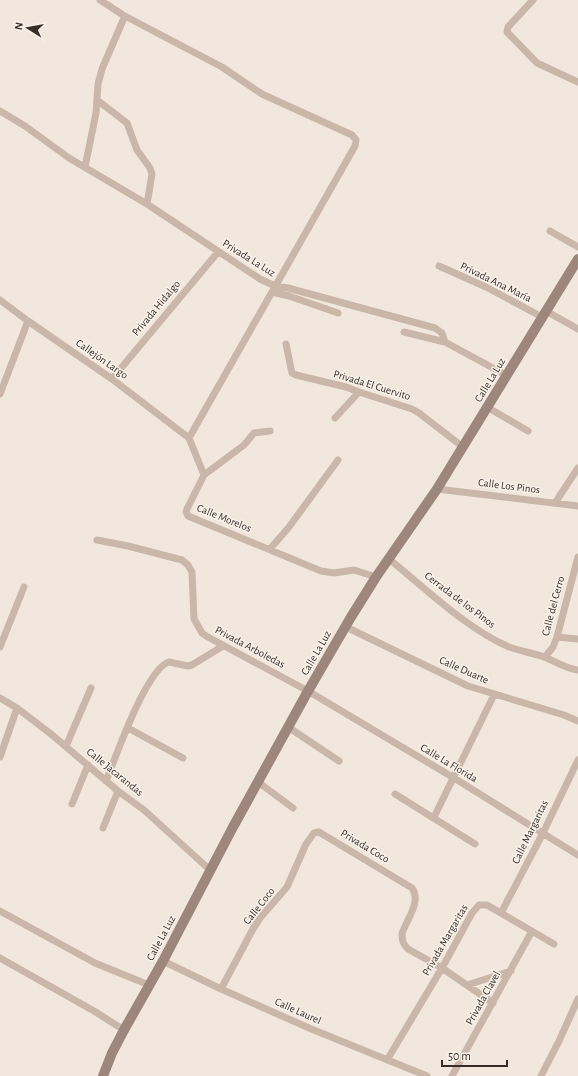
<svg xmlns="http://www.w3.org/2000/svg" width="578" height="1076" font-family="'Alegreya Sans',sans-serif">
	<rect width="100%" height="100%" fill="#f2e7dd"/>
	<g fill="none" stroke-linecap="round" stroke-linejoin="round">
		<path stroke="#cab7a9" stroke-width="7" d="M533,0L508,27L507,32L537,63L578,82
			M123,15L222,67L262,94L352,135L356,140L355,146L189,438
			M97,100L127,123L137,150L150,168L152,174L147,204
			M0,111L25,126L69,158L147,204L260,279L275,286L288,288L435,328L442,333L445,342L506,375
			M85,167L96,113L98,84L102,69L124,18L123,15L100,0
			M550,231L578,247
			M439,266L486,287L542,317
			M272,292L289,296L338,313
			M0,300L28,321L112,379L189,438
			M546,311L578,329
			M404,332L445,342
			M286,344L292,373L296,375L346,387L359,392L412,409L419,413L463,447
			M112,379L218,252
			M0,394L28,321
			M487,407L528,431
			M335,418L359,392
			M189,438L204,475L187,509L186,512L188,516L321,571L334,573L354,570L376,577
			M204,475L244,445L254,433L270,431
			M437,489L578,506
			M555,503L578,468
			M97,540L128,546L182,560L188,565L192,572L194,619L202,633L206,636L308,691L454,778L578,855
			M270,549L289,527L338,460
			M389,559C425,588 467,629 509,647C520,651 533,653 544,657C555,661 566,669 578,670
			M346,627L468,686L564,715L578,721
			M557,637L578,639
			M0,647L24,587
			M545,657L553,647L557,637L578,557
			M0,698L17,708L51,734L118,791L144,810L210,870
			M288,727L339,761
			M128,728L183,758
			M66,746L91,688
			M0,757L17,708
			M106,781C116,757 146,669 169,662L188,666L192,665L223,646
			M258,782L293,808
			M395,794L475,844
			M72,804L88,765
			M434,817L494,695
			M103,828L118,791
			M0,911L95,963L149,985
			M501,913L543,833L578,760
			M0,958L94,1011L124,1030
			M163,961L221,989L309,1028L427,1076
			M467,985L511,971
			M221,989L253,929L260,918L287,887L306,844L314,833L319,832L412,888C422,902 406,920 402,934C402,941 403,944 408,949L442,968L493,1003
			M387,1060L442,968L472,913L479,905H487L554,944
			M452,1076L532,931
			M541,1076L559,1041L578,999"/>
		<path stroke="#9d867b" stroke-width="10" d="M103,1076L112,1053L124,1030L163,961L233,827L308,691L351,617L376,577L437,489L578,259"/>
	</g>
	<g text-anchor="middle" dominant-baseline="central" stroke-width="3" stroke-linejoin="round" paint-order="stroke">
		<g font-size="11" fill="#372d29" stroke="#f9f2ea">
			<text transform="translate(249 258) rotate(32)">Privada La Luz</text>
			<text transform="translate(496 282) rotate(26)">Privada Ana María</text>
			<text transform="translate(156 308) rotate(-50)">Privada Hidalgo</text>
			<text transform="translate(102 359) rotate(35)">Callejón Largo</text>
			<text transform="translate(490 380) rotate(-59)">Calle La Luz</text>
			<text transform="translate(372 385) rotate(17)">Privada El Cuervito</text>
			<text transform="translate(509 486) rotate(7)">Calle Los Pinos</text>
			<text transform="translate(224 518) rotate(22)">Calle Morelos</text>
			<text transform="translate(460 600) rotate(37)">Cerrada de los Pinos</text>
			<text transform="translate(553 606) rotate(-75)">Calle del Cerro</text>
			<text transform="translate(250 647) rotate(28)">Privada Arboledas</text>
			<text transform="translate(316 653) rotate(-60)">Calle La Luz</text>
			<text transform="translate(464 670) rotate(24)">Calle Duarte</text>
			<text transform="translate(449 763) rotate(31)">Calle La Florida</text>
			<text transform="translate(115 772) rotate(39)">Calle Jacarandas</text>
			<text transform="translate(530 832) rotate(-64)">Calle Margaritas</text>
			<text transform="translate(365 846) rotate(31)">Privada Coco</text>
			<text transform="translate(259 906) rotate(-52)">Calle Coco</text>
			<text transform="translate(161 938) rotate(-62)">Calle La Luz</text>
			<text transform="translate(445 940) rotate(-60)">Privada Margaritas</text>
			<text transform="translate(483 998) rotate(-61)">Privada Clavel</text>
			<text transform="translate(298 1011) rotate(24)">Calle Laurel</text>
		</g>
	</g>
	<g transform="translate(28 28) rotate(281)" stroke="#f9f2ea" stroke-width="3" paint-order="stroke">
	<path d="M0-3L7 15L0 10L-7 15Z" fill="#372d29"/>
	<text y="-6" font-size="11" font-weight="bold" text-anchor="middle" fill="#372d29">N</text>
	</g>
	<path d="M442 1060v6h65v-6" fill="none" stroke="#372d29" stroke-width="2"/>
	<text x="448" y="1060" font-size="12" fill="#372d29" stroke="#f9f2ea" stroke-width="3" paint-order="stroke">50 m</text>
</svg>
